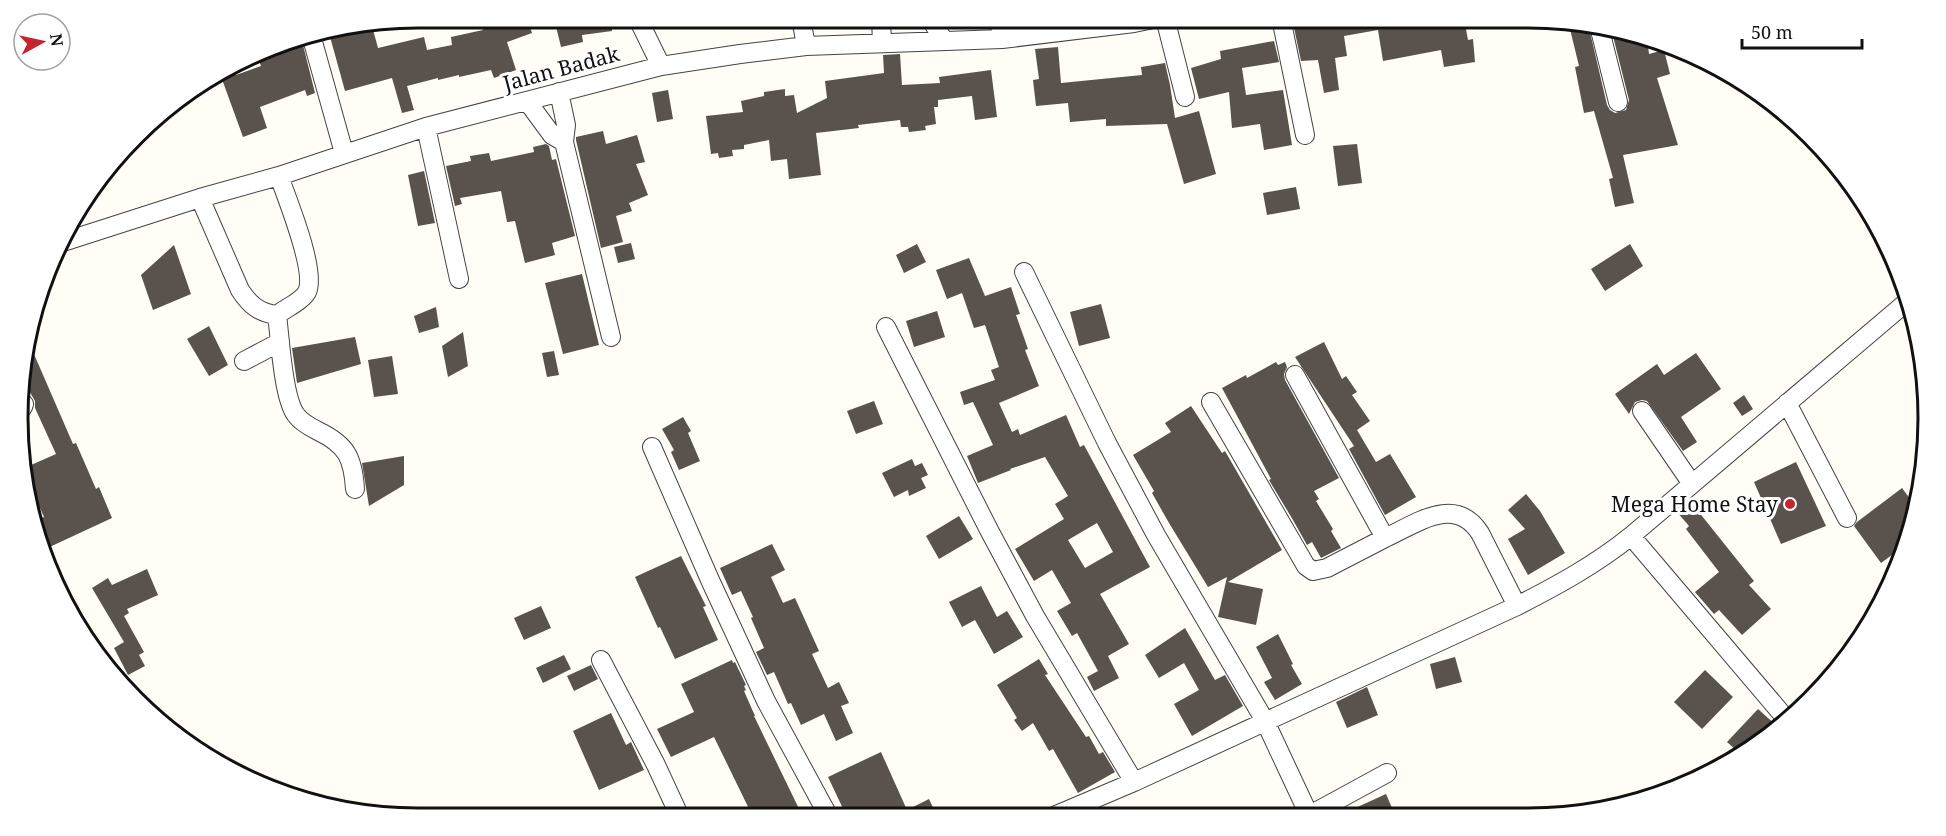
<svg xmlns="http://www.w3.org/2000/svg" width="1946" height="836" font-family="'Noto Serif',serif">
	<rect width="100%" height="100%" fill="#fffdf5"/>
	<path fill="#5a524d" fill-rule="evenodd" d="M479,18H527L532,33L507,42L516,70L494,78L491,70L459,77V75L438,80V78L407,86L414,110L402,113L392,78L345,91L329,33L372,26L378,48L424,37L427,50L452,45L451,37L483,30Z
		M554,18H611L612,31L582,35L583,42L561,47Z
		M1292,18H1303L1304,27L1344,18H1464L1468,40L1473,39L1475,62L1444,67L1441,50L1383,61L1378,30L1344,36L1347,56L1335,58L1339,90L1324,93L1318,60L1301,61Z
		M1569,25L1589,28L1607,105L1610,110L1615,113L1626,110L1629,100L1612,32L1647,38L1649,54L1664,50L1670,74L1657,78L1678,145L1623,155L1634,203L1615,207L1609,179L1613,178L1594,111L1584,113L1575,67L1579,66Z
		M302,41L315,93L307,96L305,90L260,107L267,128L243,137L219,71L232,65L236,75L261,66L258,58Z
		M1274,41L1279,62L1242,68L1246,95L1283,90L1292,145L1264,150L1260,124L1232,128L1229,92L1199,99L1191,68L1221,59L1220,51Z
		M1058,47L1061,83L1142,75L1141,67L1165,63L1170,85L1175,118L1199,111L1216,174L1184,184L1167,124L1106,126V119L1070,122L1068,103L1036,106L1033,80L1039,79L1035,49Z
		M900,54L902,85L940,83L939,77L991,70L997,117L975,120L972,96L938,100V107H934L936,124L925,126L926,130L909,132L908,127H901L900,120L858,125L859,128L816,133L821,175L789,179L787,159L771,161L769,140L744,145V149L732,150L733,156L719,158L718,153L711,154L706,116L743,112L741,101L764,96V92L785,89V96L794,95L797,113L827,98L825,81L884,73L883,55Z
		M668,90L673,119L657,122L652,93Z
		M603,131L606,144L637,135L645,162L636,164L648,195L629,203L632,211L616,216L623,242L601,248L576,140V137Z
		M546,144L549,146L552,160L556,159L575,236L552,243L555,255L525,263L515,221L507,222L501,191L460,198L462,204L455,206L446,166L471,161L470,156L489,153L491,161L534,152L533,147Z
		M1357,144L1362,183L1338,186L1333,146Z
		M424,171L435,223L418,226L408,175Z
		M1296,187L1300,209L1267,215L1263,193Z
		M631,243L635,259L618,263L614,247Z
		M917,244L926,262L904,273L896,255Z
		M1630,244L1643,266L1605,291L1591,269Z
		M174,245L191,294L153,310L141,275Z
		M969,258L985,296L1011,287L1020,314L1016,315L1028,349L1025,350L1039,386L999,403L1012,432L1018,429L1020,435L1066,415L1080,447L1084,445L1150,567L1100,594L1129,644L1108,656L1119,678L1094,691L1087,677L1098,671L1077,633L1072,636L1057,611L1071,603L1052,570L1034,581L1015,549L1064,519L1055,504L1068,496L1045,457L1010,469L1011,470L978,483L967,456L993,445L973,402L964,405L960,392L995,380L991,370L999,367L985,325L974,328L962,293L947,299L936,270ZM1097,523L1113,552L1085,568L1068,540Z
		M582,274L599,345L563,354L545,283Z
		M1101,304L1110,338L1079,346L1070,312Z
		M436,307L439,327L419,333L414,316Z
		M937,311L945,337L914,347L906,321Z
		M209,326L228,365L209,376L187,339Z
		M463,332L468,366L448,377L442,346Z
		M355,337L361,364L297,383L292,348Z
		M27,338L73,444L76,443L96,489L99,487L112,518L41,551L33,521L44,517L22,469L56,454L35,408V401L24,382Z
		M1324,342L1342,379L1346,376L1357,392L1352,395L1370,421L1357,430L1376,462L1390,454L1416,497L1385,515L1349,449L1354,446L1295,357Z
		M554,351L559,375L547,377L542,353Z
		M1696,353L1721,389L1681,417L1697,442L1683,451L1647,401L1642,400L1635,402L1629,414L1615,394L1657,364L1664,375Z
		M392,356L398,394L374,397L368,360Z
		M1276,362L1278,365L1285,362L1287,367L1284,374L1285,380L1339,478L1314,491L1319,499L1316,501L1333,529L1331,531L1341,548L1321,558L1312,542L1307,545L1293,520L1269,480L1271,479L1222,388L1246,375L1247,378Z
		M1744,395L1753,409L1742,416L1733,403Z
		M874,401L883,424L856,434L847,411Z
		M1191,406L1222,453L1225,451L1282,550L1228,582L1263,589L1256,625L1218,617L1227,577L1208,587L1169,523L1152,493L1154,491L1133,455L1171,432L1165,423Z
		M683,417L691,431L688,433L700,461L679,470L671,452L674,450L662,429Z
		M404,456V485L369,506L362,463Z
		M912,459L915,466L922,463L928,475L921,478L926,488L909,496L908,490L894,497L882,473Z
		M1796,462L1826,526L1781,544L1754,482Z
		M1902,488L1916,507L1907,544L1881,563L1854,526L1857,522Z
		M1526,494L1540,511L1565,553L1528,575L1508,539L1525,529L1508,510Z
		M1690,501L1754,581L1749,585L1771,609L1742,635L1719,610L1714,614L1695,592L1719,572L1686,529L1689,526L1677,512Z
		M959,516L973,539L939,559L926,536Z
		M772,544L785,570L771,577L783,603L795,598L819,651L812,654L828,688L839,682L849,703L841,706L853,733L836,741L824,714L801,725L791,703L788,704L774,672L767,675L756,652L764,648L751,618L753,617L741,591L732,595L720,568Z
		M681,556L706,606L703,607L718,640L675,659L660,627L658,628L635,577Z
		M147,569L158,595L127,609L129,613L124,616L144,652L139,655L145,666L128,675L114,648L124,642L92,588L108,578L112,585Z
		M981,586L997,617L1007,611L1023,637L994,654L975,620L962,627L949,602Z
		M541,606L551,628L524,640L514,618Z
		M1185,628L1215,680L1225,675L1243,706L1192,736L1174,704L1199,690L1184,663L1159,678L1145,655Z
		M1278,634L1293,664L1291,665L1302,684L1275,700L1264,682L1272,678L1256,647Z
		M564,655L571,669L543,683L536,668Z
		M1455,657L1462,682L1436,689L1430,664Z
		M1039,659L1048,674L1045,675L1086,737L1089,736L1099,754L1103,752L1115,772L1078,793L1053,749L1049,751L1033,723L1022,731L1014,720L1017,718L997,685Z
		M732,660L733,663L735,662L746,685L744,686L746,690L744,691L755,716H754L803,817H753L714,737L671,757L657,729L694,712L681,684Z
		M591,665L598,679L574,691L567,676Z
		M1705,670L1733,697L1702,729L1674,702Z
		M1367,687L1378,715L1347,728L1336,702Z
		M1758,709L1778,727L1738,752L1727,742Z
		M611,713L626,745L631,742L644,770L599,790L573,731Z
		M881,752L907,810L929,799L937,816L847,817L828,777Z
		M1386,794L1395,815H1340Z"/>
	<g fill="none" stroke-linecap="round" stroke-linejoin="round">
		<defs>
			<path id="minor" d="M801,18L806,46
				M881,18L882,43
				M930,18L944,41
				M999,18L1002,39
				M1165,18L1185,97
				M1281,18L1305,135
				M641,25L661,66
				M1600,30L1618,102
				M313,42L344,153
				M559,92L566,125L564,142
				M527,101L552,135L564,142L611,337
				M426,127L459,279
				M200,198L240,290C250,305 259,313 277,315C280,337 283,398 296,415C301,422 310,427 318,431C347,445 353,458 355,489
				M63,242L200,198L279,176L426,127L661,66L740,54L806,46L1002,39L1134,23L1158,18
				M1024,272L1107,443L1156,535L1265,721L1309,815
				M277,315C286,308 302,301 307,292C317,271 287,199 279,176
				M886,327L989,530L1035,616L1134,782
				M244,361L280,342
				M1295,375L1385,538C1416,524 1455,494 1480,533L1517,606
				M1211,402L1306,566L1313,571L1327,568L1385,538
				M1787,403L1847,518
				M23,407L24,404
				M1642,411L1692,484
				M652,447L710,580L766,701L829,817
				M1631,536L1788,721
				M601,660L656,765L680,817
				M1310,815L1387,773
				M1054,816L1134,782L1517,606C1558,585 1595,565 1631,536L1909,300"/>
		</defs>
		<use href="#minor" stroke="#444" stroke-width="20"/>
		<use href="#minor" stroke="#fff" stroke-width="18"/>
	</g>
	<circle fill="#c4262e" stroke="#fff" stroke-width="2" cx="1790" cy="504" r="6"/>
	<g text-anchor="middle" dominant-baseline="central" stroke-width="6" stroke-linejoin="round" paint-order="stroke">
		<g font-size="21" fill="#111" stroke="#fff">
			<text transform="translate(561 68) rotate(-15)">Jalan Badak</text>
		</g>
		<g font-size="21" fill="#111" stroke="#fff" text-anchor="end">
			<text x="1778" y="504">Mega Home Stay</text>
		</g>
	</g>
	<path d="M0 0H1946V836H0ZM418 28H1528A390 390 0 0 1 1918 418V418A390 390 0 0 1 1528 808H418A390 390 0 0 1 28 418V418A390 390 0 0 1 418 28Z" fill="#fff" fill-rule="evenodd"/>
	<path fill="none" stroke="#111" stroke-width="3" d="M418 28H1528A390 390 0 0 1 1918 418V418A390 390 0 0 1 1528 808H418A390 390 0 0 1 28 418V418A390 390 0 0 1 418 28Z"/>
	<g transform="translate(42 42) rotate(82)"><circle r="28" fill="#ffffff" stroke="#a0a0a0" stroke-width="1.5"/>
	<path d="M0-4.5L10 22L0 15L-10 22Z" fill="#c4262e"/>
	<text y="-9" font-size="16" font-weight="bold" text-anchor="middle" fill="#111111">N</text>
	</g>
	<path d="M1742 39v9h120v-9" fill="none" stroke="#111111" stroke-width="3"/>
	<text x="1751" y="39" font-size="18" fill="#111111" stroke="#ffffff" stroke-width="4.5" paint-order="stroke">50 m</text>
</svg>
